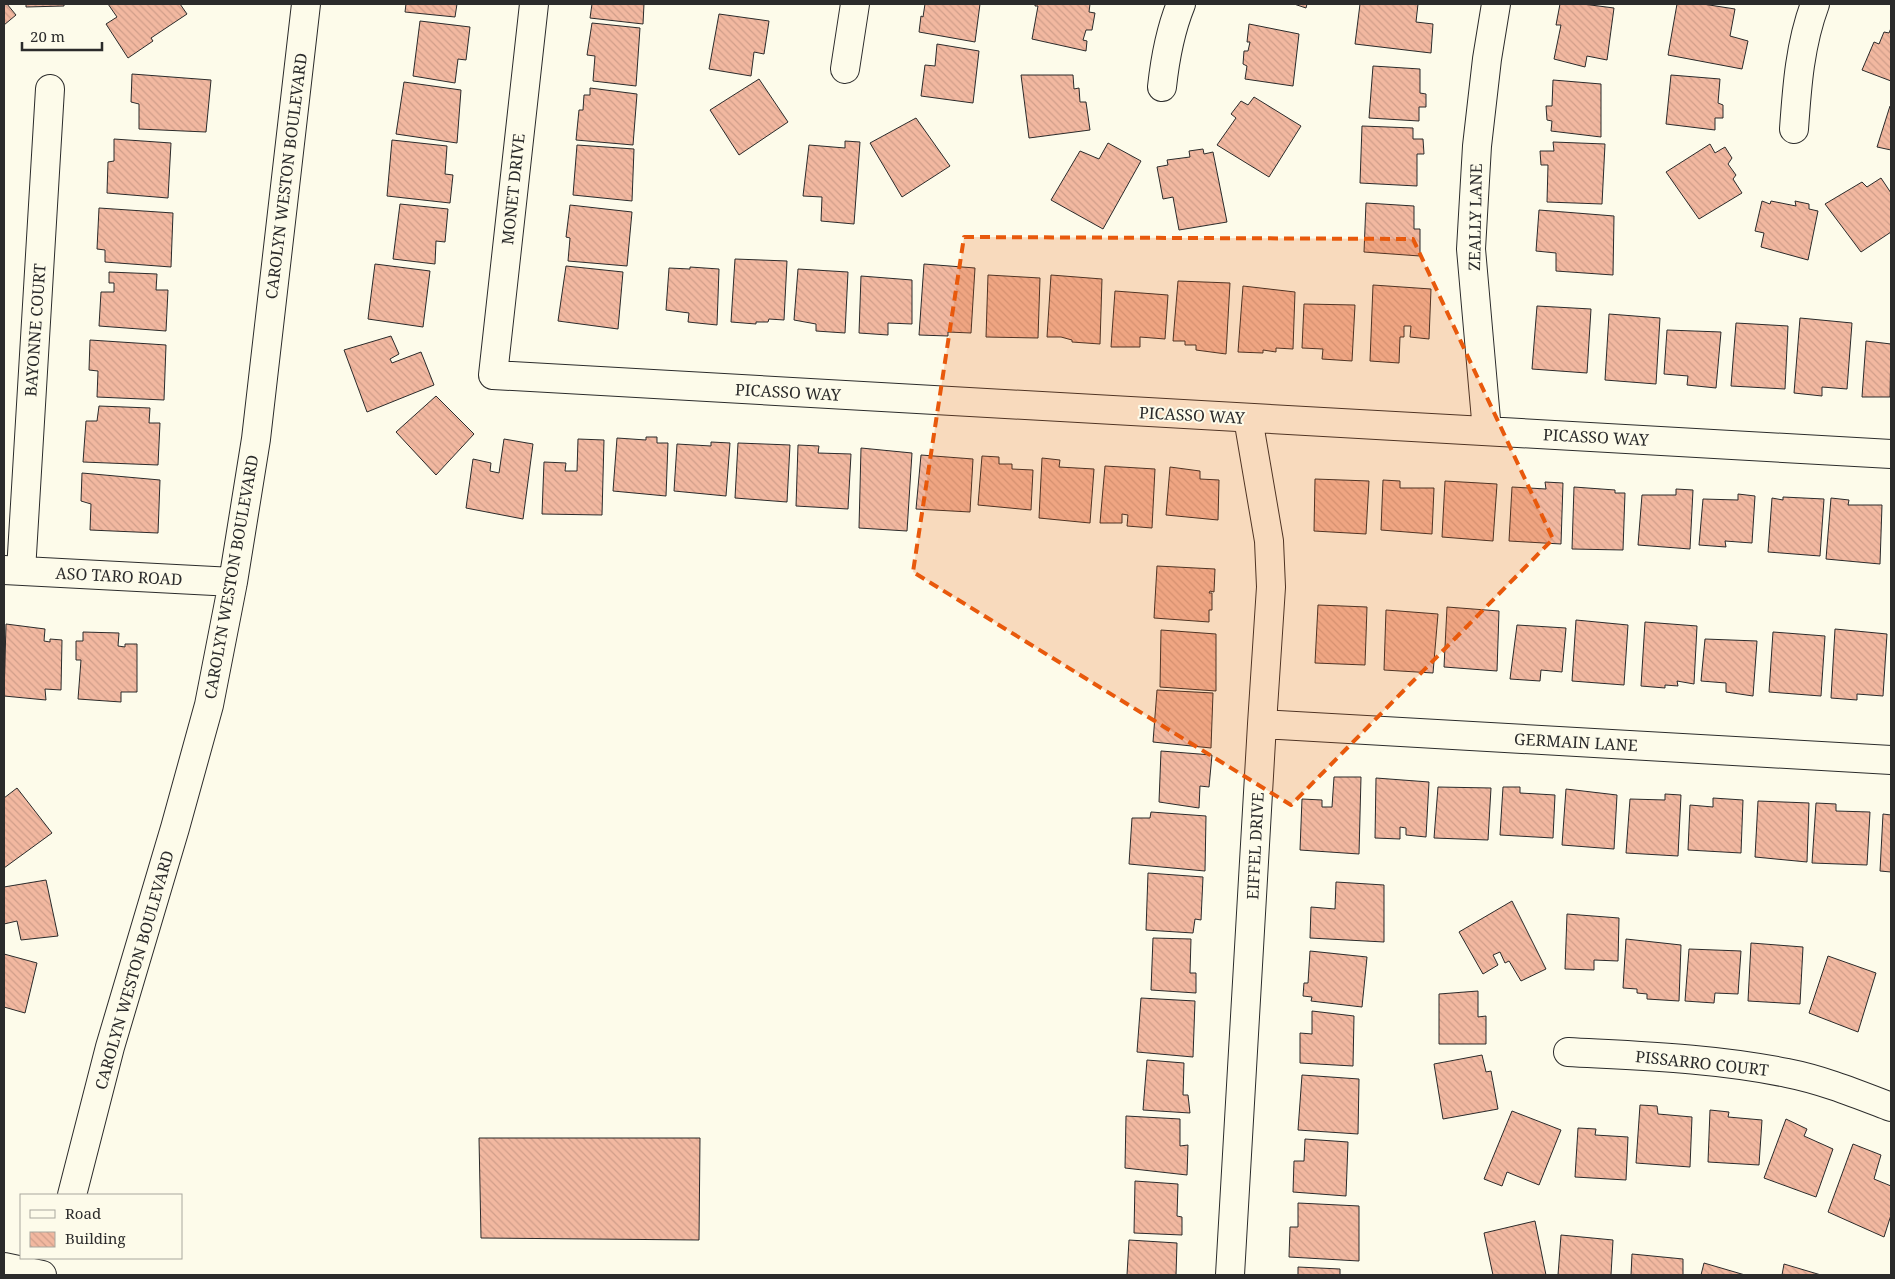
<svg xmlns="http://www.w3.org/2000/svg" width="1895" height="1279" font-family="'Noto Serif',serif">
	<defs>
		<pattern id="building-back-hatch" width="6" height="6" patternUnits="userSpaceOnUse" patternTransform="scale(1.25)"><rect width="6" height="6" fill="#f2b8a0"/><path d="M-1 5l2 2M0 0l6 6M5-1l2 2" fill="none" stroke="#d09e8a"/></pattern>
	</defs>
	<rect width="100%" height="100%" fill="#fdfbea"/>
	<path fill="url(#building-back-hatch)" stroke="#2b2b2b" d="M4,4H7L16,15L4,25Z
		M26,4H64V6L26,7Z
		M108,4H180L187,14L151,38L153,41L128,58L106,24L117,17Z
		M406,4H457L455,17L405,12Z
		M592,4H644L643,24L590,18Z
		M925,4H980L975,42L919,32L921,16L923,17Z
		M1035,4H1090L1089,12L1095,13L1092,30H1086L1083,40L1087,41L1086,51L1032,39L1038,6H1035Z
		M1294,4H1307L1306,8Z
		M1360,4H1418L1416,22L1433,24L1431,53L1355,44Z
		M1560,4H1583L1614,8L1607,60L1587,56L1585,67L1554,59L1561,25H1556Z
		M1677,4H1703L1735,9L1730,36L1748,41L1742,69L1668,55Z
		M719,14L769,21L764,54L754,52L751,76L709,69Z
		M420,21L470,27L466,60L458,59L455,83L413,76Z
		M592,23L640,28L636,86L593,81L595,56L587,55Z
		M1249,24L1299,34L1293,86L1245,79L1247,66L1243,64L1244,51H1248L1250,42H1247Z
		M1891,28V81L1862,70L1874,42L1879,44L1884,32L1889,33Z
		M937,44L979,51L973,103L921,96L925,65L935,66Z
		M1373,66L1420,69V93L1426,94V107H1419V121L1369,118Z
		M132,74L211,80L206,132L139,129V104L131,102Z
		M1021,75H1073L1074,89L1079,88L1080,102H1086L1090,130L1029,138Z
		M1671,75L1720,79L1718,103L1723,105V118H1715V130L1666,124Z
		M759,79L788,122L739,155L710,110Z
		M1553,80L1601,84V137L1551,131L1552,121L1547,120L1546,106H1552Z
		M404,82L461,90L457,143L396,134Z
		M590,88L637,94L633,145L576,140L579,110H583L584,95H590Z
		M1254,97L1301,126L1269,177L1217,145L1236,118L1231,114L1241,101L1248,105Z
		M1890,106L1891,107V150L1877,147Z
		M916,118L950,166L902,197L870,143Z
		M1362,126L1413,128V139H1423L1424,154H1417V186L1360,183Z
		M114,139L171,143L168,198L107,193L108,162L114,161Z
		M392,140L447,146L445,174L453,175L450,203L387,196Z
		M845,141L860,142L854,224L821,221L822,197L803,196L809,145L845,148Z
		M1553,142L1605,144L1602,204L1547,202L1548,165H1541L1540,151H1554Z
		M1108,143L1141,161L1103,229L1051,200L1080,151L1099,159Z
		M1710,144L1715,153L1725,147L1732,158L1728,164L1736,175L1733,179L1742,193L1699,219L1666,172Z
		M577,145L634,149L632,201L573,195Z
		M1203,149L1204,154L1213,152L1227,222L1179,230L1173,197L1163,199L1157,167L1168,165L1167,160L1190,157L1189,151Z
		M1881,178L1891,193V232L1861,252L1825,204L1862,182L1867,187Z
		M1762,201L1770,204L1771,201L1796,206L1795,201L1809,204V209L1818,211L1808,260L1761,247L1764,233L1755,231Z
		M1366,203L1414,206V229H1420V256L1364,252Z
		M400,204L448,209L445,242L436,241L435,264L393,259Z
		M570,205L632,212L627,266L568,261L570,238L566,237Z
		M99,208L173,213L171,267L105,262V250L97,249Z
		M1539,210L1614,216L1613,275L1556,271V253L1536,251Z
		M735,259L787,261L784,320L769,319L768,322H756V324L731,322Z
		M375,264L430,271L423,327L368,319Z
		M924,264L975,268L971,333L948,332V336L919,335Z
		M566,266L623,272L618,329L558,321Z
		M690,267L719,269L717,325L688,322L689,313L666,310L669,268L690,269Z
		M798,269L848,272L845,333L816,331V324L794,320Z
		M109,272L157,274L156,290H168L166,331L99,326L101,292H114V283H109Z
		M988,275L1040,278L1038,338L986,337Z
		M1051,275L1102,279L1100,344L1072,342V340L1061,337H1047Z
		M861,276L912,280V324L888,323V335L859,333Z
		M1178,281L1230,283L1226,354L1196,350V345H1185V341H1173Z
		M1373,285L1431,289L1429,339L1410,337L1411,326H1404V337H1400L1399,363L1370,361Z
		M1243,286L1295,292L1293,349L1276,348V352L1263,350V353L1238,352Z
		M1115,291L1168,295L1165,339L1140,337V347H1111Z
		M1304,304L1355,305L1352,361L1322,359L1323,349L1302,348Z
		M1537,306L1591,309L1587,373L1532,369Z
		M1609,314L1660,318L1656,384L1605,380Z
		M1800,318L1852,323L1847,389L1822,387V396L1794,393Z
		M1736,323L1788,326L1785,389L1731,386Z
		M1667,330L1721,332L1716,388L1687,385L1688,376L1664,374Z
		M391,336L399,354L390,359L392,363L421,352L434,385L367,412L344,350Z
		M90,340L166,345L164,400L97,397L98,371L89,370Z
		M1866,341L1891,344L1890,397H1862Z
		M436,396L474,434L436,475L396,432Z
		M99,406L150,408L149,423H160L158,465L83,462L86,421H97Z
		M646,437H657V443H668L666,496L613,491L617,438L646,440Z
		M504,439L533,444L523,519L466,508L473,459L491,463L490,471L499,473Z
		M578,439L604,440L602,515L542,514L544,462L566,463L565,471H577Z
		M711,442L730,443L726,496L674,491L677,444L711,446Z
		M738,443L790,445L787,502L735,498Z
		M798,445L819,446L818,453L851,454L848,509L796,506Z
		M861,448L912,453L907,531L859,528Z
		M921,455L973,459L970,512L916,509Z
		M982,456L999,457V464H1012V469L1033,470L1031,510L978,505Z
		M1042,458L1060,460L1059,467L1094,469L1090,523L1039,518Z
		M1105,466L1155,469L1152,528L1127,526L1128,515L1122,514V523H1100Z
		M1170,467L1200,471V479L1219,480L1218,520L1166,515Z
		M82,473L160,480L158,533L90,530L91,504L81,501Z
		M1315,479L1369,481L1366,534L1314,531Z
		M1383,480L1400,481V488H1434L1432,534L1381,530Z
		M1445,481L1497,484L1493,541L1442,537Z
		M1545,482L1563,483L1561,544L1509,541L1512,487L1546,489Z
		M1574,487L1615,490V493H1625L1623,550L1572,549Z
		M1676,489L1693,490L1690,549L1638,545L1642,495H1676Z
		M1738,494L1755,496L1752,543L1725,541L1726,547L1699,545L1703,499L1738,500Z
		M1783,497L1824,499L1820,556L1768,552L1772,498L1783,500Z
		M1831,498L1849,500L1848,505H1882L1880,564L1826,559Z
		M1157,566L1215,569L1214,592L1210,591L1209,593H1212V610H1209V622L1154,618Z
		M1318,605L1367,607L1365,665L1315,663Z
		M1447,607L1499,611L1497,671L1444,667Z
		M1386,610L1438,614L1433,673L1384,670Z
		M1576,620L1628,625L1624,685L1572,681Z
		M1645,622L1697,626L1694,684L1677,681L1678,686L1665,685V688L1641,686Z
		M6,624L45,629L44,641L50,642V639L62,640L61,690L45,689L46,700L4,696Z
		M1517,625L1566,628L1562,672L1541,670L1540,681L1510,679Z
		M1835,629L1887,634L1883,696L1857,694V700L1831,698Z
		M1161,630L1216,634V691L1160,687Z
		M83,632L119,633L118,646L125,647V644H137V692H121V702L78,699L81,660H76V641H83Z
		M1773,632L1825,636L1821,696L1769,692Z
		M1705,639L1757,641L1753,696L1726,692V683L1701,681Z
		M1157,690L1213,693L1211,748L1153,742Z
		M1161,751L1212,755L1209,787L1200,786L1199,808L1159,802Z
		M1334,777H1361L1359,854L1300,850L1302,799L1322,800V807H1332Z
		M1376,778L1429,782L1426,837L1406,835V828L1400,827V839L1375,838Z
		M1438,787L1491,788L1488,840L1434,838Z
		M1503,787H1520V793L1555,795L1553,838L1500,835Z
		M17,788L52,833L4,868V798Z
		M1566,789L1617,795L1614,849L1562,845Z
		M1665,794L1681,795L1678,856L1626,853L1630,799L1665,800Z
		M1713,798L1743,800L1741,853L1688,850L1690,805L1713,807Z
		M1758,801L1809,803L1807,862L1755,857Z
		M1816,803L1836,804V811L1870,812L1867,865L1812,863Z
		M1151,812L1206,816L1205,871L1129,864L1132,818H1150Z
		M1883,814L1891,815V872L1880,871Z
		M1148,873L1203,877L1201,920L1195,919L1193,933L1146,930Z
		M46,880L58,936L21,940L17,921L4,924V887Z
		M1336,882L1384,885V942L1310,938L1311,907L1335,909Z
		M1512,901L1546,969L1521,981L1509,961L1505,963L1500,952L1493,955L1498,965L1483,974L1459,932Z
		M1567,914L1619,918L1618,961L1594,960V970L1565,969Z
		M1153,938L1191,939L1190,973H1196V993L1151,990Z
		M1626,939L1681,945L1679,1001L1647,999V994L1637,993V989L1623,988Z
		M1751,943L1803,947L1800,1004L1748,1001Z
		M1689,949L1741,951L1738,994L1715,993L1714,1003L1685,1001Z
		M1310,951L1367,957L1362,1007L1311,1001L1312,997L1303,996L1304,983H1308Z
		M4,954L37,963L25,1013L4,1007Z
		M1828,956L1876,973L1858,1032L1809,1013Z
		M1478,991V1017L1486,1016V1044H1439V994Z
		M1141,998L1195,1001L1193,1057L1137,1052Z
		M1312,1011L1354,1016L1353,1066L1300,1063V1033L1312,1034Z
		M1482,1055L1486,1072L1491,1071L1498,1109L1443,1119L1434,1064Z
		M1147,1060L1184,1063L1183,1095H1188L1190,1113L1143,1110Z
		M1302,1075L1359,1079L1358,1134L1298,1130Z
		M1640,1105L1657,1106L1658,1114L1692,1117L1690,1167L1636,1163Z
		M1710,1110L1729,1112L1728,1117L1762,1120L1759,1165L1708,1162Z
		M1512,1111L1561,1130L1539,1185L1507,1172L1502,1186L1484,1179Z
		M1126,1116L1180,1119V1146L1188,1145L1187,1175L1125,1168Z
		M1786,1119L1807,1129L1804,1136L1833,1149L1816,1197L1764,1178Z
		M1578,1128L1596,1129L1595,1135L1628,1137L1626,1180L1575,1177Z
		M479,1138H700L699,1240L481,1238Z
		M1305,1139L1348,1142L1346,1196L1293,1192L1294,1161H1304Z
		M1853,1144L1881,1155L1874,1179L1891,1186V1215L1884,1237L1828,1212Z
		M1135,1181L1178,1184L1177,1216L1182,1217V1235L1134,1233Z
		M1298,1203L1359,1206V1261L1289,1257L1290,1227H1298Z
		M1535,1221L1546,1275H1493L1484,1233Z
		M1561,1235L1613,1240L1611,1275H1558Z
		M1129,1240L1177,1243L1176,1275H1127Z
		M1632,1254L1683,1259V1275H1631Z
		M1704,1263L1745,1275H1701Z
		M1784,1264L1821,1275H1782Z
		M1298,1267L1340,1269V1275H1298Z"/>
	<g fill="none" stroke-linecap="round" stroke-linejoin="round">
		<defs>
			<path id="minor" d="M534,4L493,375L1891,454
				M845,69L855,4
				M1162,87C1165,59 1170,31 1181,4
				M1794,129C1797,86 1800,44 1815,4
				M1487,431L1471,249L1477,146L1487,59L1496,4
				M4,570L233,582
				M21,571L50,89
				M1262,724L1891,760
				M1568,1052C1641,1056 1714,1058 1787,1073C1823,1080 1857,1094 1891,1107
				M72,1195L110,1047L175,828L209,705L233,582L256,439L306,4
				M4,1267L42,1275
				M1230,1275L1262,724L1271,587L1269,541L1248,418"/>
		</defs>
		<use href="#minor" stroke="#2b2b2b" stroke-width="30"/>
		<use href="#minor" stroke="#fdfbea" stroke-width="28"/>
	</g>
	<path fill="#e8590c" fill-opacity="0.2" stroke="#e8590c" stroke-width="4" stroke-dasharray="10 6" stroke-linejoin="round" d="M964,237L1413,239L1553,539L1291,805L913,572Z"/>
	<g text-anchor="middle" dominant-baseline="central" stroke-width="4" stroke-linejoin="round" paint-order="stroke">
		<g font-size="16" fill="#2b2b2b" stroke="#fdfbea">
			<text transform="translate(286 176) rotate(-83)">CAROLYN WESTON BOULEVARD</text>
			<text transform="translate(513 189) rotate(-84)">MONET DRIVE</text>
			<text transform="translate(1475 217) rotate(-89)">ZEALLY LANE</text>
			<text transform="translate(35 330) rotate(-86)">BAYONNE COURT</text>
			<text transform="translate(788 392) rotate(3)">PICASSO WAY</text>
			<text transform="translate(1192 415) rotate(3)">PICASSO WAY</text>
			<text transform="translate(1596 437) rotate(3)">PICASSO WAY</text>
			<text transform="translate(119 576) rotate(3)">ASO TARO ROAD</text>
			<text transform="translate(231 577) rotate(-80)">CAROLYN WESTON BOULEVARD</text>
			<text transform="translate(1576 742) rotate(3)">GERMAIN LANE</text>
			<text transform="translate(1255 846) rotate(-87)">EIFFEL DRIVE</text>
			<text transform="translate(134 970) rotate(-74)">CAROLYN WESTON BOULEVARD</text>
			<text transform="translate(1702 1063) rotate(6)">PISSARRO COURT</text>
		</g>
	</g>
	<rect width="1895" height="1279" fill="none" stroke="#2b2b2b" stroke-width="10"/>
	<rect x="20" y="1194" width="162" height="65" fill="#fdfbea" stroke="#a9a89e"/>
	<rect x="30" y="1210" width="25" height="8" fill="#fdfbea" stroke="#a9a89e"/>
	<text x="65" y="1219" font-size="15" fill="#2b2b2b">Road</text>
	<rect x="30" y="1232" width="25" height="15" fill="url(#building-back-hatch)" stroke="#a9a89e"/>
	<text x="65" y="1244" font-size="15" fill="#2b2b2b">Building</text>
	<path d="M22 42v8h80v-8" fill="none" stroke="#2b2b2b" stroke-width="2.5"/>
	<text x="30" y="42" font-size="15" fill="#2b2b2b" stroke="#fdfbea" stroke-width="4" paint-order="stroke">20 m</text>
</svg>
